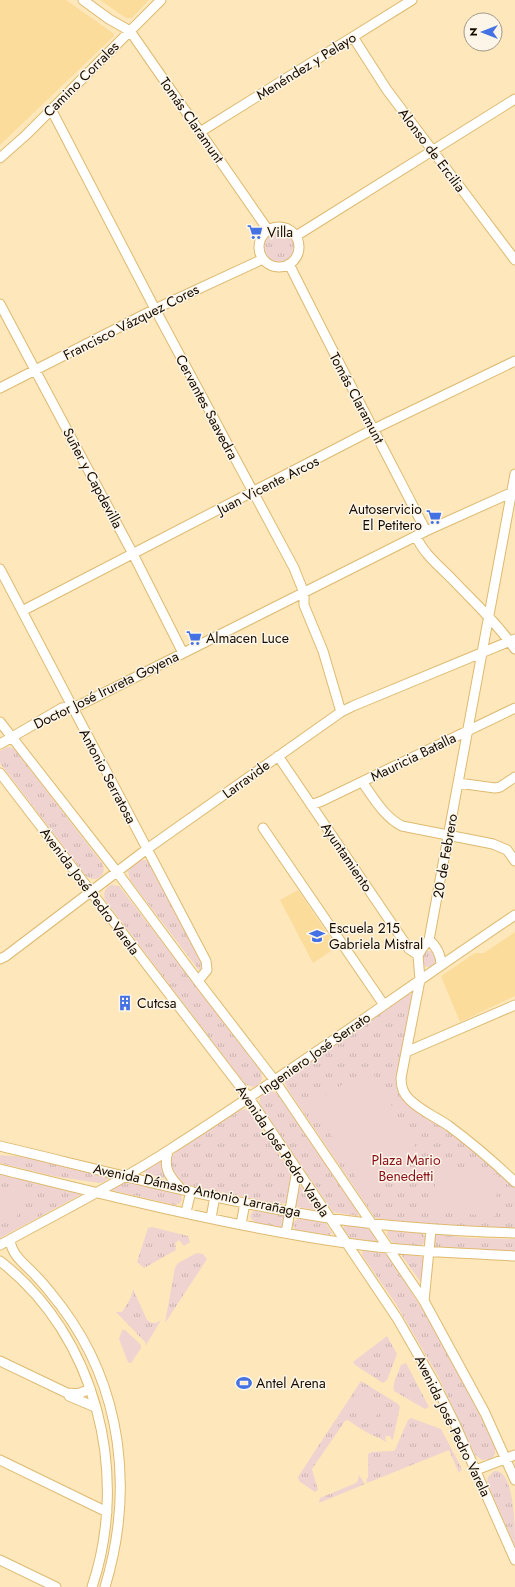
<svg xmlns="http://www.w3.org/2000/svg" width="515" height="1587" font-family="Jost,sans-serif">
	<defs>
		<pattern id="grass-tufts" width="24" height="20" patternUnits="userSpaceOnUse"><rect width="24" height="20" fill="#eed3d0"/><path d="M3 7l-1-3M5 7V3M7 7l1-3M15 17l-1-3M17 17v-4M19 17l1-3" fill="none" stroke="#cbb4b1"/></pattern>
	</defs>
	<rect width="100%" height="100%" fill="#fde7bb"/>
	<path fill="#fcdc9b" d="M0,0H66L113,33L114,36L0,145Z
		M100,0H149L132,18H126Z
		M298,890L333,942L328,945L331,951L313,963L280,900Z
		M515,932V996L460,1022L441,976L475,953H484Z"/>
	<path fill="url(#grass-tufts)" d="M260 246a18 18 0 1 1 36 0a18 18 0 1 1-36 0Z
		M7,747L13,748L15,750L102,863C108,874 97,884 86,876L0,763V751Z
		M139,860H146L150,864L203,965L204,968L201,971L198,969L130,880L128,871Z
		M111,885L119,886L261,1070L262,1079L258,1086L252,1087L245,1084L105,900C103,893 105,888 111,885Z
		M421 959a8 8 0 1 1 16 0a8 8 0 1 1-16 0Z
		M408,993L413,995L398,1080L413,1108L480,1154L515,1187V1229L441,1226L375,1218L287,1088L285,1082L288,1076Z
		M270,1091L277,1093L358,1212V1216L333,1212L260,1105C258,1097 262,1092 270,1091Z
		M245,1109L250,1112L291,1172L288,1199L286,1203L279,1204L186,1185C171,1178 164,1162 178,1150L240,1110Z
		M0,1155L31,1158L109,1177V1178L104,1182L99,1183L53,1176L0,1163Z
		M163,1159L167,1179L145,1173L144,1170Z
		M0,1173L81,1193L82,1194L0,1238Z
		M124,1181L178,1192L181,1195L182,1200L180,1203L175,1205L111,1190Z
		M299,1186H301L317,1210L296,1207Z
		M256,1210L284,1215L285,1216L283,1228L255,1223L250,1217L252,1212Z
		M299,1218L325,1222L332,1233L329,1235L295,1230L293,1225V1222Z
		M345,1225L368,1228L376,1238V1241L372,1242L350,1238L343,1228Z
		M152,1227L188,1236L190,1242L184,1246L179,1240L175,1243L176,1250L144,1268L137,1262L148,1228Z
		M390,1230L422,1233L426,1238V1242L420,1246L395,1244L392,1242L387,1235L388,1231Z
		M437,1234L469,1238L515,1239V1253L436,1248L434,1246L435,1236Z
		M364,1250L387,1253L434,1328L460,1374L495,1446V1453L492,1459L482,1460L475,1455L438,1376L396,1304L362,1255V1252Z
		M197,1253L203,1254L207,1259L165,1323L175,1268L178,1263Z
		M402,1254L424,1257L422,1284L402,1256Z
		M133,1289L147,1320C152,1324 156,1324 161,1320L146,1345L145,1342L116,1312H122C127,1305 132,1297 133,1289Z
		M387,1336L397,1354L387,1380L383,1383L355,1365L353,1362Z
		M406,1363L429,1407L425,1409L394,1391C392,1382 398,1374 401,1365Z
		M361,1381L398,1404L400,1407L393,1439L392,1440L390,1436H386L385,1439L387,1442C383,1441 382,1439 379,1438C367,1433 359,1428 348,1420L345,1421L312,1469L318,1490L315,1492L299,1481L298,1477Z
		M411,1418L441,1429L462,1469L459,1473L449,1450L367,1483L366,1479L368,1478V1454L372,1452L393,1451L395,1450L408,1420Z
		M494,1471C515,1468 515,1530 515,1546L487,1483L488,1477Z
		M359,1475L365,1484L319,1503L320,1498L356,1483L358,1480Z"/>
	<path fill="#eed3d0" d="M370,1068L421,1156L363,1190L312,1103Z
		M436,1170L498,1175L495,1216L433,1212Z
		M0,1187L23,1193L15,1225L0,1221Z
		M122,1330H125L141,1345V1348L131,1363L128,1362L119,1339Z
		M358,1391L382,1407L372,1422L349,1405Z"/>
	<g fill="none" stroke-linecap="round" stroke-linejoin="round">
		<defs>
			<path id="minor" d="M83,0L109,19L130,31L268,230
				M353,37L387,90L515,260
				M51,109L155,309L294,568L304,593V605L323,651L341,712
				M200,132L412,0
				M0,158L26,135L161,0
				M259 247a20 20 0 1 1 40 0a20 20 0 1 1-40 0Z
				M296,236L515,99
				M289,264C334,354 380,442 426,531
				M0,304L133,554L183,653
				M0,388L155,309L263,259
				M515,474L429,940L423,947L418,955L420,980L401,1078C401,1087 403,1094 410,1100C421,1111 436,1117 449,1126C472,1143 494,1162 515,1182
				M416,536C423,553 438,565 451,578C473,601 497,623 515,649
				M0,569L206,961L207,970L198,981
				M22,611L374,429L515,361
				M0,722L117,872L198,981L275,1081L372,1224L424,1301L485,1413L515,1480
				M0,744L62,708L80,705L426,531L515,491
				M278,756L409,949L418,955
				M0,773L249,1098L397,1318L435,1384L455,1424L515,1560
				M362,782C374,798 384,817 402,826L493,844L507,850
				M458,783L495,788L500,787L515,777
				M311,805L322,801L515,708
				M263,828L384,1005
				M507,850L515,861
				M429,940C437,947 441,954 441,965
				M0,959L6,956L147,849L341,712L353,706L515,639
				M406,1052L515,1005
				M0,1146C109,1172 217,1201 328,1218C390,1227 452,1231 515,1233
				M168,1151C163,1169 169,1176 181,1189
				M0,1169C114,1197 229,1226 346,1243C402,1251 459,1253 515,1256
				M186,1212L191,1191
				M211,1218L215,1196
				M241,1224L245,1203
				M286,1233L297,1170
				M10,1240C12,1256 25,1264 36,1276C45,1285 53,1296 61,1306C123,1388 134,1491 105,1587
				M0,1245C56,1214 115,1185 169,1150C287,1075 399,993 515,915
				M0,1261C97,1336 130,1474 92,1587
				M424,1301L431,1230
				M0,1361L67,1393C77,1394 82,1394 90,1388
				M69,1396L95,1407
				M0,1460L107,1512
				M476,1470L515,1455
				M0,1560L56,1587"/>
		</defs>
		<use href="#minor" stroke="#deba6f" stroke-width="11"/>
		<use href="#minor" stroke="#fff" stroke-width="9"/>
	</g>
	<defs>
		<symbol id="supermarket-bare" viewBox="-9 -9 18 18"><path d="M-6-5.5h2.5l.6 2H6L4.5 2H-2.5L-4.4-4H-6ZM-1.5 3.2a1.3 1.3 0 1 0 .1 0ZM3 3.2a1.3 1.3 0 1 0 .1 0Z" fill="#4472e4" stroke="#fdf6e8" stroke-width="2.5" paint-order="stroke"/></symbol>
		<symbol id="school-bare" viewBox="-9 -9 18 18"><path d="M0-5L7-2L0 1L-7-2ZM-4 1L0 2.5L4 1V4Q0 6-4 4Z" fill="#4472e4" stroke="#fdf6e8" stroke-width="2.5" paint-order="stroke"/></symbol>
		<symbol id="building-bare" viewBox="-9 -9 18 18"><path d="M-4-6H4V6H1V3H-1V6H-4ZM-2.5-4.3h1.7v1.8h-1.7ZM.8-4.3h1.7v1.8H.8ZM-2.5-1h1.7V.8h-1.7ZM.8-1h1.7V.8H.8Z" fill="#4472e4" stroke="#fdf6e8" stroke-width="2.5" paint-order="stroke"/></symbol>
		<symbol id="stadium-bare" viewBox="-9 -9 18 18"><path d="M0-5a6.5 5 0 1 0 0 10a6.5 5 0 1 0 0-10ZM-3.5-1.8h7v3.6h-7Z" fill="#4472e4" stroke="#fdf6e8" stroke-width="2.5" paint-order="stroke"/></symbol>
	</defs>
	<g fill-rule="evenodd">
		<use href="#supermarket-bare" x="244" y="221" width="22" height="22"/>
		<use href="#supermarket-bare" x="423" y="506" width="22" height="22"/>
		<use href="#supermarket-bare" x="183" y="627" width="22" height="22"/>
		<use href="#school-bare" x="306" y="925" width="22" height="22"/>
		<use href="#building-bare" x="114" y="992" width="22" height="22"/>
		<use href="#stadium-bare" x="233" y="1372" width="22" height="22"/>
	</g>
	<g text-anchor="middle" dominant-baseline="central" stroke-width="3" stroke-linejoin="round" paint-order="stroke">
		<g font-size="14" fill="#160b00" stroke="#fdf6e8">
			<text transform="translate(306 66) rotate(-32)">Menéndez y Pelayo</text>
			<text transform="translate(81 79) rotate(-45)">Camino Corrales</text>
			<text transform="translate(192 120) rotate(55)">Tomás Claramunt</text>
			<text transform="translate(432 150) rotate(53)">Alonso de Ercilia</text>
			<text transform="translate(131 322) rotate(-27)">Francisco Vázquez Cores</text>
			<text transform="translate(357 398) rotate(62)">Tomás Claramunt</text>
			<text transform="translate(207 407) rotate(62)">Cervantes Saavedra</text>
			<text transform="translate(93 478) rotate(62)">Suñer y Capdevilla</text>
			<text transform="translate(268 485) rotate(-27)">Juan Vicente Arcos</text>
			<text transform="translate(106 690) rotate(-26)">Doctor José Irureta Goyena</text>
			<text transform="translate(413 757) rotate(-26)">Mauricia Batalla</text>
			<text transform="translate(108 776) rotate(62)">Antonio Serratosa</text>
			<text transform="translate(246 779) rotate(-36)">Larravide</text>
			<text transform="translate(445 856) rotate(-80)">20 de Febrero</text>
			<text transform="translate(347 857) rotate(56)">Ayuntamiento</text>
			<text transform="translate(90 891) rotate(53)">Avenida José Pedro Varela</text>
			<text transform="translate(315 1053) rotate(-35)">Ingeniero José Serrato</text>
			<text transform="translate(283 1151) rotate(56)">Avenida José Pedro Varela</text>
			<text transform="translate(197 1190) rotate(12)">Avenida Dámaso Antonio Larrañaga</text>
			<text transform="translate(453 1426) rotate(64)">Avenida José Pedro Varela</text>
		</g>
		<g font-size="14" fill="#160b00" stroke="#fdf6e8" text-anchor="start">
			<text x="267" y="232">Villa</text>
			<text x="422" y="509" text-anchor="end">Autoservicio<tspan x="422" dy="16">El Petitero</tspan></text>
			<text x="206" y="638">Almacen Luce</text>
			<text x="329" y="928">Escuela 215<tspan x="329" dy="16">Gabriela Mistral</tspan></text>
			<text x="137" y="1003">Cutcsa</text>
			<text x="256" y="1383">Antel Arena</text>
		</g>
		<g font-size="14" fill="#890d18" stroke="#fdf6e8">
			<text x="406" y="1160">Plaza Mario<tspan x="406" dy="16">Benedetti</tspan></text>
		</g>
	</g>
	<g transform="translate(483 32) rotate(270)"><circle r="19" fill="#fdf6e8" stroke="#a1988b"/>
	<path d="M0-3L7 15L0 10L-7 15Z" fill="#4472e4"/>
	<text y="-6" font-size="11" font-weight="bold" text-anchor="middle" fill="#160b00">N</text>
	</g>
</svg>
